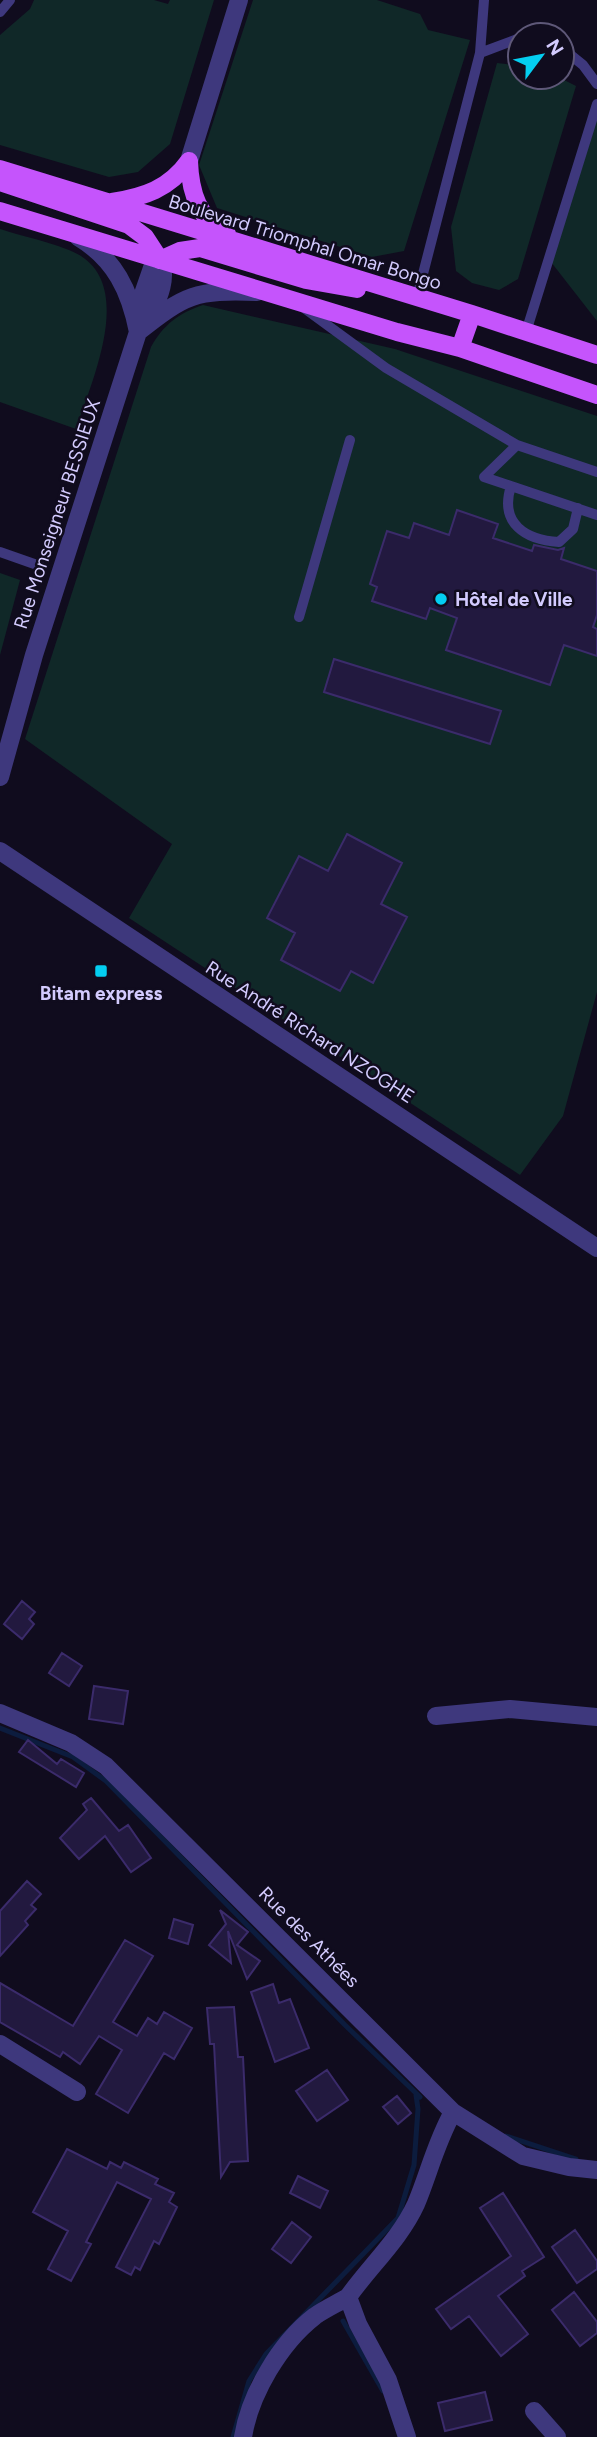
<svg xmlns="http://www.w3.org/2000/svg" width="597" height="2437" font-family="Figtree,sans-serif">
	<rect width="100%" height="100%" fill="#100c1e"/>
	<path fill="#102828" d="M34,0H154L168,4L170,0H214L170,144L138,172L109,177L0,145V35L30,9Z
		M253,0H377L420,14L428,30L470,40L404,251L372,257L217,208L199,165Z
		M520,60V77H558L576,86L518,279L499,290L472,283L456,271L451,227L497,63L514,65Z
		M597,106V321L551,262Z
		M0,229C21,236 64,245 81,256C134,290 91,383 76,429L0,402Z
		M203,305L395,349L597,416V992L563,1116L520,1175L129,918L172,844L25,739L151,347C163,325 179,313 203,305Z
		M0,573L20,580L0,655Z"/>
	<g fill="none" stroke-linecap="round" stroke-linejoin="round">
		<path stroke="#0c1c3e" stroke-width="5" d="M0,1728L73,1757L106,1781L345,2025L420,2097
			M506,2136L576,2159
			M343,2321L383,2391
			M233,2437L249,2381L266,2354L398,2218L414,2165L418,2109L416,2095"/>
	</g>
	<path fill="#22193f" stroke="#3b2b6b" stroke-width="2" d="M457,510L498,524L493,538L532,551L534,545L558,550L564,548L561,559L597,571V615L593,627L597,629V656L564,645L550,685L446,650L457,618L430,608L426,619L372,601L377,587L370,584L387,531L409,538L414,523L449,535Z
		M334,659L501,711L490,744L324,692Z
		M347,834L402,863L381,904L407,917L373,983L351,971L340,991L281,960L295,933L267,918L299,856L328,871Z
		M22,1601L35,1612L29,1619L34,1624L22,1639L4,1624Z
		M62,1653L82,1666L69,1686L49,1673Z
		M94,1686L128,1691L123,1724L89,1719Z
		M28,1740L57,1764L61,1759L84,1773L76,1787L19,1752Z
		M91,1798L119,1831L128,1825L151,1858L131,1872L105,1836L79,1859L60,1838L87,1810L83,1804Z
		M27,1881L41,1894L31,1905L36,1909L25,1921L28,1925L0,1956V1911Z
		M220,1910L248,1932L237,1945L260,1961L247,1979L228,1931L231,1963L209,1945L226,1924Z
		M174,1919L193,1925L188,1944L169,1938Z
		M125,1940L153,1956L113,2022L137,2036L148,2018L157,2024L164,2012L192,2028L174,2059L164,2053L128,2113L96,2094L122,2050L99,2036L80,2064L63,2052L60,2057L0,2022V1983L73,2026Z
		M273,1984L279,2003L290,1999L309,2048L275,2062L251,1992Z
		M234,2007L238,2057H243L248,2161L230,2162L221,2177L214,2044H210L207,2008Z
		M327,2070L348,2100L317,2121L296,2091Z
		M397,2096L411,2113L398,2124L383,2107Z
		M67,2149L107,2169L110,2162L121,2168L124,2162L158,2179L155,2184L174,2193L169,2202L177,2207L159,2244L154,2241L140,2270L135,2267L131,2275L116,2267L151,2199L117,2182L86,2242L91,2244L71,2281L48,2269L68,2231L33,2212Z
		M298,2176L328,2191L320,2208L290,2193Z
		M503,2193L544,2257L522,2271L525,2276L498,2296L528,2334L501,2356L469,2316L451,2329L436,2309L511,2256L480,2208Z
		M292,2222L311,2237L291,2263L272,2249Z
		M575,2230L597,2261V2269L577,2283L552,2247Z
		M574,2292L597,2322V2333L580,2346L552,2310Z
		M485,2392L492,2420L445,2431L438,2403Z"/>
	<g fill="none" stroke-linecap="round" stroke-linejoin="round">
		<path stroke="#3e387d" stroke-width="10" d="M0,12L10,0
			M562,48L583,65L597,84
			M480,53L520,38
			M417,297L480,53L484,0
			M304,308L386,368L517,445L597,472
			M526,332L597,104
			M517,445L484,477L597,515
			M511,486C499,524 526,540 559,542L573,529L578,508
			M0,552L40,566
			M299,617L350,440"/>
		<path stroke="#3e387d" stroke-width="18" d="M189,161L239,0
			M0,1713L71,1743L106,1766L453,2112L523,2156L569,2167L597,2170
			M436,1716L510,1709L597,1717
			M0,2044L77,2092
			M534,2411L557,2437
			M243,2437C250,2394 280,2343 315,2316C325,2309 338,2303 348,2297
			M407,2437L388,2380L358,2324L348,2297C370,2266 400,2239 416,2204C429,2173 436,2142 453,2112"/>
		<path stroke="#3e387d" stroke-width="18" d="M135,317L152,268L160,260C169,280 156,303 148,322
			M138,332C186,294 195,290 257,292
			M0,777L34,655L138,332C130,291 115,259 78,237
			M0,851L597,1248"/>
		<path stroke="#c554fc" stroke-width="18" d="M189,161C190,191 198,220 227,234
			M0,169L472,314L597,355
			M0,182L129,225L145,237L160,260
			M112,202C144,197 169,189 189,161
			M0,211L397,332L460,348L597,395
			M160,260L180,251L200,248L306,280L357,289
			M460,348L472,314"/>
	</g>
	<g fill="#04cef1" stroke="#100c1e" stroke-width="2.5">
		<circle cx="441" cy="599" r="7"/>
		<rect x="94" y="964" width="14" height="14" rx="3.5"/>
	</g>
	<g text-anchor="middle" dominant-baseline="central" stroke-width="5" stroke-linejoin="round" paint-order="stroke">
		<g font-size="19" fill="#d3cbfe" stroke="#100c1e">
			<text transform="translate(305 242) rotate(17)">Boulevard Triomphal Omar Bongo</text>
			<text transform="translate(57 514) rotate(-72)">Rue Monseigneur BESSIEUX</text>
			<text transform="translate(310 1032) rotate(33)">Rue André Richard NZOGHE</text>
			<text transform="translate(309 1937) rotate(45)">Rue des Athées</text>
		</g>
		<g font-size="19" font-weight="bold" fill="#d3cbfe" stroke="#100c1e" text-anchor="start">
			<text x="455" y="599">Hôtel de Ville</text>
			<text x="101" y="993" text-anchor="middle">Bitam express</text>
		</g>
	</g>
	<g transform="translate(541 56) rotate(58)"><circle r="33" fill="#100c1e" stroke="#5e5878" stroke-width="2"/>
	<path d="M0-5L12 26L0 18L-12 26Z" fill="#04cef1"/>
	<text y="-10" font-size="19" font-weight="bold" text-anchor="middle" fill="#d3cbfe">N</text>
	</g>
</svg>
